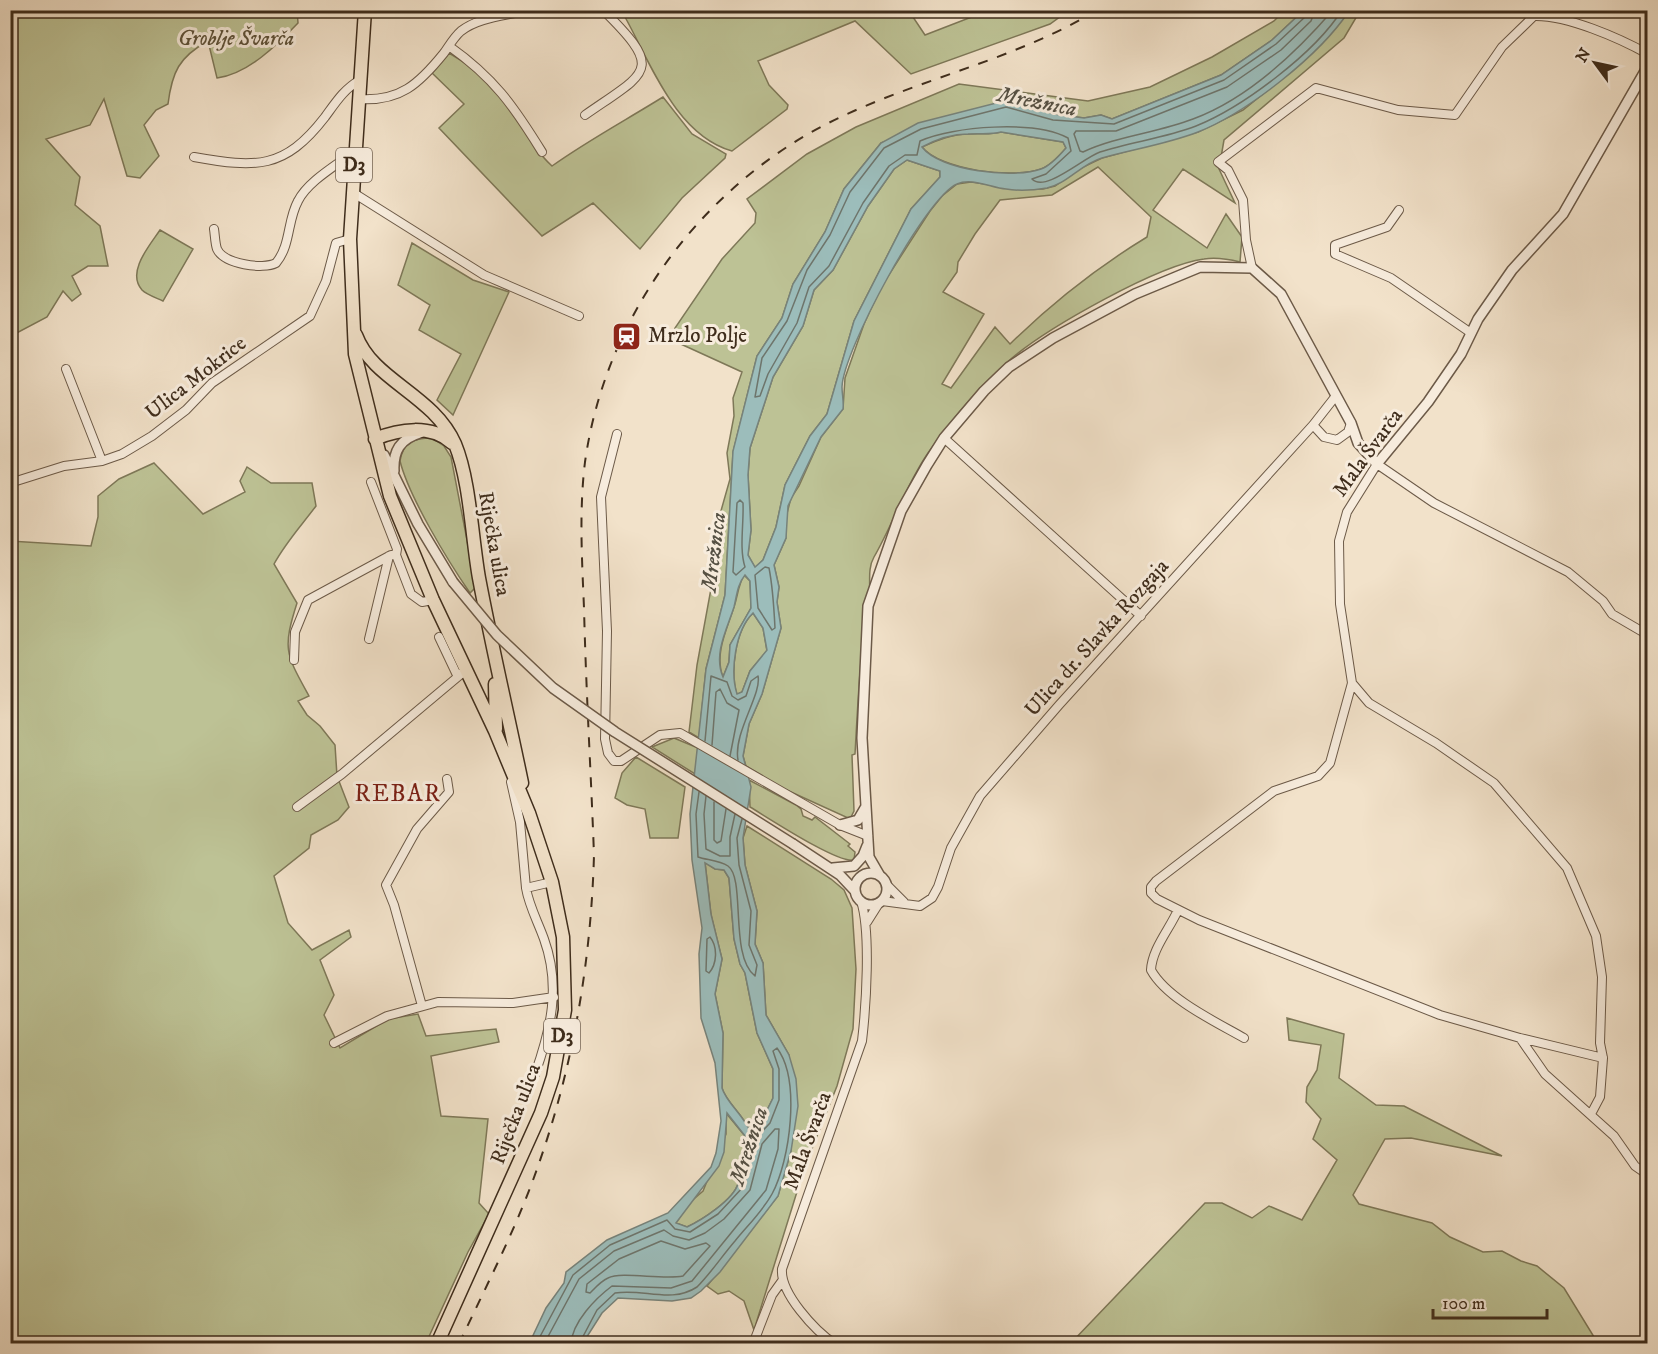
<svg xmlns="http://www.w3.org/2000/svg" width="1658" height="1354" font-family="'IM FELL DW Pica',serif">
	<rect width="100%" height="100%" fill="#f2e2ca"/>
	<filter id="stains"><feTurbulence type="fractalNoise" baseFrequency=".00333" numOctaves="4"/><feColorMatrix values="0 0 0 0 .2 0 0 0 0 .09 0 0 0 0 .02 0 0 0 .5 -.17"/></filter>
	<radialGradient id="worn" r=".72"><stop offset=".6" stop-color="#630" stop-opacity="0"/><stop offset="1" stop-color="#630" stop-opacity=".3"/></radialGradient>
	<path fill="#bdc295" stroke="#7e7858" stroke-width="1.5" fill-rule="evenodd" d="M11,10H297L298,23C277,45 248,74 217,78L208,41C179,57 172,72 168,104L156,110L144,125L159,156L140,178L127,176L104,99L90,125L46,139L80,177L75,205L100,226L108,266H88L72,276L81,294L72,301L63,291L47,317L11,336Z
		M643,11H667L670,14L678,10L909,11L925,35L987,11H1068L1050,24L911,74L855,21L758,61L769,85L788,105L787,109L732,151C676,135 651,64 625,17Z
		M1284,11H1303L1272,40L1221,75L1112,119L1101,115L1084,118L1054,114L1008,100L881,143L844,189L825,232L793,284L782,318L757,356L733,452L725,595L706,669L699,738L689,732L697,665L715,567V532L730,479L727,453L734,416L733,398L742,372L672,340L675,328L722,259L755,223L756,213L747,199L807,154L856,127L959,84L1088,101L1150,87L1212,57L1274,21Z
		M1349,11H1360L1344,38L1224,140L1219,169L1235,203L1183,169L1153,210L1207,248L1226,214L1242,237L1240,262C1228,259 1216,257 1204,259C1158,265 1049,327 1012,358C980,385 952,419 928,453C906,485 893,524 874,557C867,569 871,584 869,597C860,649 858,702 855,754L852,755L854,811L851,817L848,818L780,787L746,766L743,756L749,724L762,694L781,628L777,602L779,587L774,565L786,538L785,521L791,498L799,486L821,437L843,409L845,378L864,324L881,287L930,211L942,196L957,184L971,182L1020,189H1043L1055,186L1081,168L1102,158L1198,132L1243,110L1306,59ZM1098,167L1151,217L1147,237C1096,268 1052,303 1010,344L995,327L951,388L942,384L984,314L943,292L957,272L958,262L975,234L1000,200L1052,195Z
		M449,53C471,66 494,82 509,104C523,126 533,149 552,166C587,141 626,120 663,97L692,134L726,154L725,158L682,198L640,249L593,203L542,236L439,128L464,104L432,73Z
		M1001,132L1063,142L1066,148C1060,155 1050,166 1041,169C1013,179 940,170 922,147C936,141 952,134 968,134C980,133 990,135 1001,132Z
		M907,160L940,171V177L911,209L854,321L827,414L810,436L785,485L776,527L763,560L755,568L748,555L751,530L748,475L750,448L773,377L803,326L814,290L833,270L868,206L894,169Z
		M160,230L193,249L163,301C157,298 147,295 142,290C126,272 150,245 160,230Z
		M412,243L473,280L509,292L453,415L437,400L461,354L419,330L430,305L398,285Z
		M432,438L444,446L451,457L476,587L470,593C448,561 409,497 400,461C403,442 414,438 432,438Z
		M154,463L203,514L245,492L240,481L247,467L271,483H312L316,506C301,526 286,542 274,564L297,603C282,650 286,654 309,696L298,701L307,715L320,726L335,745L337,776L349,807L338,820L311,835L309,848L274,876L288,923L312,950L349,930L351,937L320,960L334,995L324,1015L340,1048L388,1019L418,1014L426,1036L496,1029L499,1042L431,1056L441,1116L488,1119L479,1203L489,1214L468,1252L426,1343H11L10,541L91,546L98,517V496L119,479Z
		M744,575L750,581L751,608L730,645L729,662L723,677C714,654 727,629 734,607C738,595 738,586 744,575Z
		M753,613L763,628L767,651L750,671L742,692L737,695C730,671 735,631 753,613Z
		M674,738L698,748L695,774L652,747Z
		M636,757L685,787L678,838H650L645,809L627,805L615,798L622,773Z
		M749,780L796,805L801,809L803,816L812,820L815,817L850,844L848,846L855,852L854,860C838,864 767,817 750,807Z
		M747,826L831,879L844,890L852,908L856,969L853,1029L837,1086L805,1166L754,1330L744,1301L729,1291L718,1294L707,1286L778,1196L791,1151L789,1055L766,1015L763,963L755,944L757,911L745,865L743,838Z
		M705,862L715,869L724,870L729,878L734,939L740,964L745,973L757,1033L773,1069V1098L757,1132L750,1131C743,1114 725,1101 722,1088L723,1033L715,994L722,959L711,915Z
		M1287,1018L1344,1034L1339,1078L1376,1105L1404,1106L1502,1156L1411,1138L1385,1139L1353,1195L1359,1204L1432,1223L1450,1237L1483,1252L1502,1251L1521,1261L1537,1266L1564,1288L1594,1337L1647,1339V1343H1071L1205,1203H1222L1252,1218L1269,1206L1302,1220L1337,1160L1313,1139L1321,1119L1306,1102L1307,1087L1317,1070L1321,1045L1289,1040Z
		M726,1113L749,1141C745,1155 743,1170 738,1184C733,1200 702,1220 687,1227L676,1223L688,1204L703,1191L726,1134Z"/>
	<path fill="#9cbdbb" stroke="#77837b" stroke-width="1.5" fill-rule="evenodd" d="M1303,11H1349C1320,55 1248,112 1198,132C1167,144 1134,149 1102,158C1081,164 1067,184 1047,188C1035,190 1018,191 1006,189C991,188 972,177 957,184C925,198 843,351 842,387C842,394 844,402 843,409L821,437L788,506L786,538L774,565L779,587L777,602L781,628L762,694L749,724L743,756L751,787L743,838L745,865L757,911L755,944L763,963L766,1015L789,1055L796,1079L798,1106L791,1151L778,1196L720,1272L701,1291L691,1298L672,1301L618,1298L602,1313L583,1343L529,1344L546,1308L564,1283L566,1272L607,1240L668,1213L711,1167L716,1153L721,1121L715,1063L701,1018L699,954L702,928L692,860L690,814L706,669L725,595L733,451L757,356L782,318L793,284L825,232L844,189L881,143L918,123L1008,100L1054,114L1084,118L1101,115L1112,119L1221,75L1272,40ZM1001,132L1063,142L1066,148C1060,155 1050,166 1041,169C1014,179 940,171 922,147C935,140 952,134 968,134C980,133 990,135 1001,132ZM907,160L940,171V177L911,209L854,321L827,414L810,436L785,485L776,527L763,560L755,567L748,555L751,530L748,475L750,448L773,377L803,326L814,290L833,270L868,206L894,169ZM745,575L750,581L751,608L730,645L729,662L723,677C713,654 727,629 734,607C737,595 737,585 745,575ZM753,613L763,628L767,650L750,671L742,692L737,694C730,672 735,630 753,613ZM705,863L715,869L724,870L729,878L734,939L740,964L745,973L757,1033L773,1069V1098L756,1132L750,1131C743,1115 726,1102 722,1088L723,1033L715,994L722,959L711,914ZM727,1113L749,1141C745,1155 743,1170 738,1184C733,1200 702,1220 687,1227L676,1223L719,1166L724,1152Z"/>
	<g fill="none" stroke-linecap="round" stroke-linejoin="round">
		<path stroke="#6e756c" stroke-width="1.5" d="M1307,10L1305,17L1276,44L1224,80L1114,124L1053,120L1006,107L921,129L884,148L850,192L830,235L807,270L787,321L762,358L755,397L760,396L768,374L797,323L809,287L829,266L863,203L889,166L905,155H917L920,141C953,126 1035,120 1068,138L1071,151L1046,174L1032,179C1045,193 1083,158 1100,152C1131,142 1165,138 1196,126C1243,107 1315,53 1342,10
			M1315,10L1311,21L1281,50L1227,87L1116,131H1076L1074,134L1080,151L1083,152C1117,136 1157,133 1193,119C1247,99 1295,54 1333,10
			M740,500L743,503C744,523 739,549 745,567L736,575L733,572L737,503Z
			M765,567L769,568C773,588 774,608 775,628L772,630L758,608L755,575Z
			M705,741L711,676L727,682L732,696L738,700L746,696L751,681L758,676C762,694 733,733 738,760
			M712,745L716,692L720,689L727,703L739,710L730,756
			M699,792L696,814L698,857C706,860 719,860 728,866C746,879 729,956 755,976L757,965L749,945L751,911L739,865L737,838L742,819
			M706,796L704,814L706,849L720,856H730V837L735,814
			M714,802V840L717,843L721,841L726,809
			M710,937C718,947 717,964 709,973L706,971L707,939Z
			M661,1241L685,1249L706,1243L710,1246L683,1276C662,1280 621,1271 608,1278C601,1281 595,1288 590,1293L586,1292L587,1284L619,1259Z
			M536,1344L573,1275L610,1245L667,1220L675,1229L690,1232L718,1214L744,1186L755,1139L770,1123L779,1100V1069L773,1051L777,1048C801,1080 790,1161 772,1194C762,1212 747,1226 735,1241C722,1256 711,1273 697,1287C671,1304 643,1288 615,1293L597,1310L579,1344
			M544,1344L579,1279L614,1251L664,1230L673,1236L689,1240L705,1233L724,1219L750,1190L762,1144L775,1129H779L778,1149L766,1190L692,1281L671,1288L612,1286C596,1298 572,1322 571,1344"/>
		<defs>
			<path id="minor" d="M449,46C494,78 513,105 542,152
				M358,99C400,102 419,84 444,53C449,46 454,37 461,31C479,17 506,16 528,10
				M585,115C648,71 665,71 603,10
				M194,157C256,168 284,170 325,117C336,102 344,89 360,80
				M352,192L484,275L579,316
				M1399,210L1387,227L1335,245V254L1391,278L1471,333
				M214,229C215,235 215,243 217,249C224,264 263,270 276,263C291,245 287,221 298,201C308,181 337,165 355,151
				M1252,268L1246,240L1243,200L1228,170L1218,162L1316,88L1398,110L1455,115L1502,47L1534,16C1567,15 1619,38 1648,54
				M66,369L102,461
				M1313,425L1324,437L1337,440L1348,432L1351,423
				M617,434L601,497L607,631L605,739L608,753L614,761H621L660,735L680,733L840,825L868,836
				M944,438L1141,616
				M371,482L397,549L396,555
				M10,483L64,466L102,461L122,454L152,436L186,410L212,383L310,316L326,281L336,243L350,239
				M1648,635L1612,614L1603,601L1568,572L1434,503L1377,464L1347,512L1339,541L1340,604L1352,683L1330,763L1318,776L1274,791L1156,881L1151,887V893L1157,899L1199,920L1440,1015L1520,1038L1545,1074L1614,1136L1635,1166L1648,1175
				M439,637L457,675
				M369,639L389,556
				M294,660L295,632L308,600L391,555H396L411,594L422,602L433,600
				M1352,683L1369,703L1436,743L1494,783L1567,868L1596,936L1602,977L1600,1043L1603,1058L1600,1097L1591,1114
				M511,782L520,822L526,888
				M297,807L342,774L466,670
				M886,884L904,902
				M882,901L920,906L932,898L938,887L951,848L980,796L1059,705L1313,425L1335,397
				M1178,910C1169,930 1152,949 1151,970C1167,999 1216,1022 1244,1038
				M867,922L879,903
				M422,1006L394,905L386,885L417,829L449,792L447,779
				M1520,1038L1603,1058
				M334,1043L387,1016L438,1002L513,1003L554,997
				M535,1074C551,1029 561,986 544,939C538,922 529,906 526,888L552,882
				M753,1344L772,1295L782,1281
				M835,1344C815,1331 780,1293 782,1269L862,1041C866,1007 871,932 861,901"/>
			<path id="tertiary" d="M384,455L418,524L453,582
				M394,471C393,451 400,439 420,433
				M840,825L858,820L865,808
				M793,844L840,875L855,891
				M833,868L854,866L863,856L867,846
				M855 889a16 16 0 1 1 32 0a16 16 0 1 1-32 0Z
				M880,876L869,857L862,738L868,606L901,511L927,465L944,438L984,391L1009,367L1053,338L1135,294L1200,267L1252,268L1281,294L1351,423L1358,443L1377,464L1428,402L1461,354L1478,319L1512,270L1563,214L1648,66"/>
			<path id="primary" d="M365,10L350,239L355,354L390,496L433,600L495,731L529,813L552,882L563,937L565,1010L553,1077L541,1113L437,1344
				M356,335C373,381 433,394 455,444C470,480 472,539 479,578C492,647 508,715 522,783
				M375,439C399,429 431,424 452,443
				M495,684L496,729"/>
		</defs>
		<use href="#minor" stroke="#6c5a48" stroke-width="10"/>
		<use href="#tertiary" stroke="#6c5a48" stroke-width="12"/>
		<use href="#primary" stroke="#3f2d1c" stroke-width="15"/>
		<use href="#minor" stroke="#f7ecdd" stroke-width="8"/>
		<use href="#tertiary" stroke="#f7ecdd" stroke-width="9"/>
		<use href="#primary" stroke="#f2e2ca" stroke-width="12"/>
		<path stroke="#3f2d1c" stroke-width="2" stroke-dasharray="10 10" stroke-linecap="butt" d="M459,1344C486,1286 516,1229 537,1169C573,1068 591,962 594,855C591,773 586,691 584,608C582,560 579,511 585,462C604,326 689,203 808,134C899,82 1007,65 1097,10"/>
		<defs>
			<path id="tertiary-bridge" d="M453,582L497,635L553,688L615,732L793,844"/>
		</defs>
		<use href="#tertiary-bridge" stroke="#6c5a48" stroke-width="12" stroke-linecap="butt"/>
		<use href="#tertiary-bridge" stroke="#f7ecdd" stroke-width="9"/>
	</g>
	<defs>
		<symbol id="station-square" viewBox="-11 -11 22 22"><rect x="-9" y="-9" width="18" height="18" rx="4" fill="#8f2418" stroke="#f7ecdd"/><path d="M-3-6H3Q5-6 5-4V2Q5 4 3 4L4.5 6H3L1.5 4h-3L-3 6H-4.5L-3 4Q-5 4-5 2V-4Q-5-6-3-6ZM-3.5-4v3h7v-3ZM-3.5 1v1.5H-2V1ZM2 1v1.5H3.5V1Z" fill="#fff"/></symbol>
	</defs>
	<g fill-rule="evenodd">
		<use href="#station-square" x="610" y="320" width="33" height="33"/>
	</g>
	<g text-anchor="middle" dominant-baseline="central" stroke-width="6" stroke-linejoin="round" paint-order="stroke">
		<g fill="#f7ecdd" stroke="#766656" stroke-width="1.5">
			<rect x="336" y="148" width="36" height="34" rx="4.5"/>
			<rect x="544" y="1019" width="36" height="34" rx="4.5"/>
		</g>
		<g font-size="20" font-weight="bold" fill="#3f2d1c">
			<text x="354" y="165">D3</text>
			<text x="562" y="1036">D3</text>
		</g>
		<g font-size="21" font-style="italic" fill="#5e523a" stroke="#f7ecdd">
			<text x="236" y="39">Groblje Švarča</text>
		</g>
		<g font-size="21" fill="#3f2d1c" stroke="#f7ecdd" text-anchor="start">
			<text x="648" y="336">Mrzlo Polje</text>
		</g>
		<g font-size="21" fill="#3f2d1c" stroke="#f7ecdd">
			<text transform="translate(196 378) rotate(-38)">Ulica Mokrice</text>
			<text transform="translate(1368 453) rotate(-54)">Mala Švarča</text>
			<text transform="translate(494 544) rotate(80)">Riječka ulica</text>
			<text transform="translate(1097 638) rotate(-48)">Ulica dr. Slavka Rozgaja</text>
			<text transform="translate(516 1114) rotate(-69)">Riječka ulica</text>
			<text transform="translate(808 1141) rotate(-70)">Mala Švarča</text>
		</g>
		<g font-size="22" font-style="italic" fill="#565144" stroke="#f7ecdd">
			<text transform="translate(1037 102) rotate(11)">Mrežnica</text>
			<text transform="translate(714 552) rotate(-83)">Mrežnica</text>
			<text transform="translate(749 1146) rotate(-72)">Mrežnica</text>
		</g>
		<g font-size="24" letter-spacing="1.5" fill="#7a1f14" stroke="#f7ecdd">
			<text x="398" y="794">REBAR</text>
		</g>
	</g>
	<rect width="1658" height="1354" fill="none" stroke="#f2e2ca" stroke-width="36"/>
	<rect x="12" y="12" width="1634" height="1330" fill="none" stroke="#3f2d1c" stroke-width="3"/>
	<rect x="18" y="18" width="1622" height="1318" fill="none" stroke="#3f2d1c" stroke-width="1.5"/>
	<g transform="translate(1595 63) rotate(303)" stroke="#f7ecdd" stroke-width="4.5" paint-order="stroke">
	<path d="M0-4.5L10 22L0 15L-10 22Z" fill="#3f2d1c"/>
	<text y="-9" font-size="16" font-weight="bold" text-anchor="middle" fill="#3f2d1c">N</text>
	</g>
	<path d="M1433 1309v9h114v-9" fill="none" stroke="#3f2d1c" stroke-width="3"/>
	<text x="1442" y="1309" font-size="18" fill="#3f2d1c" stroke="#f7ecdd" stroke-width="4.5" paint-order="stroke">100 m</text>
	<rect width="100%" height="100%" filter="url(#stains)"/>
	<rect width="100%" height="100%" fill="url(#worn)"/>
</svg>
